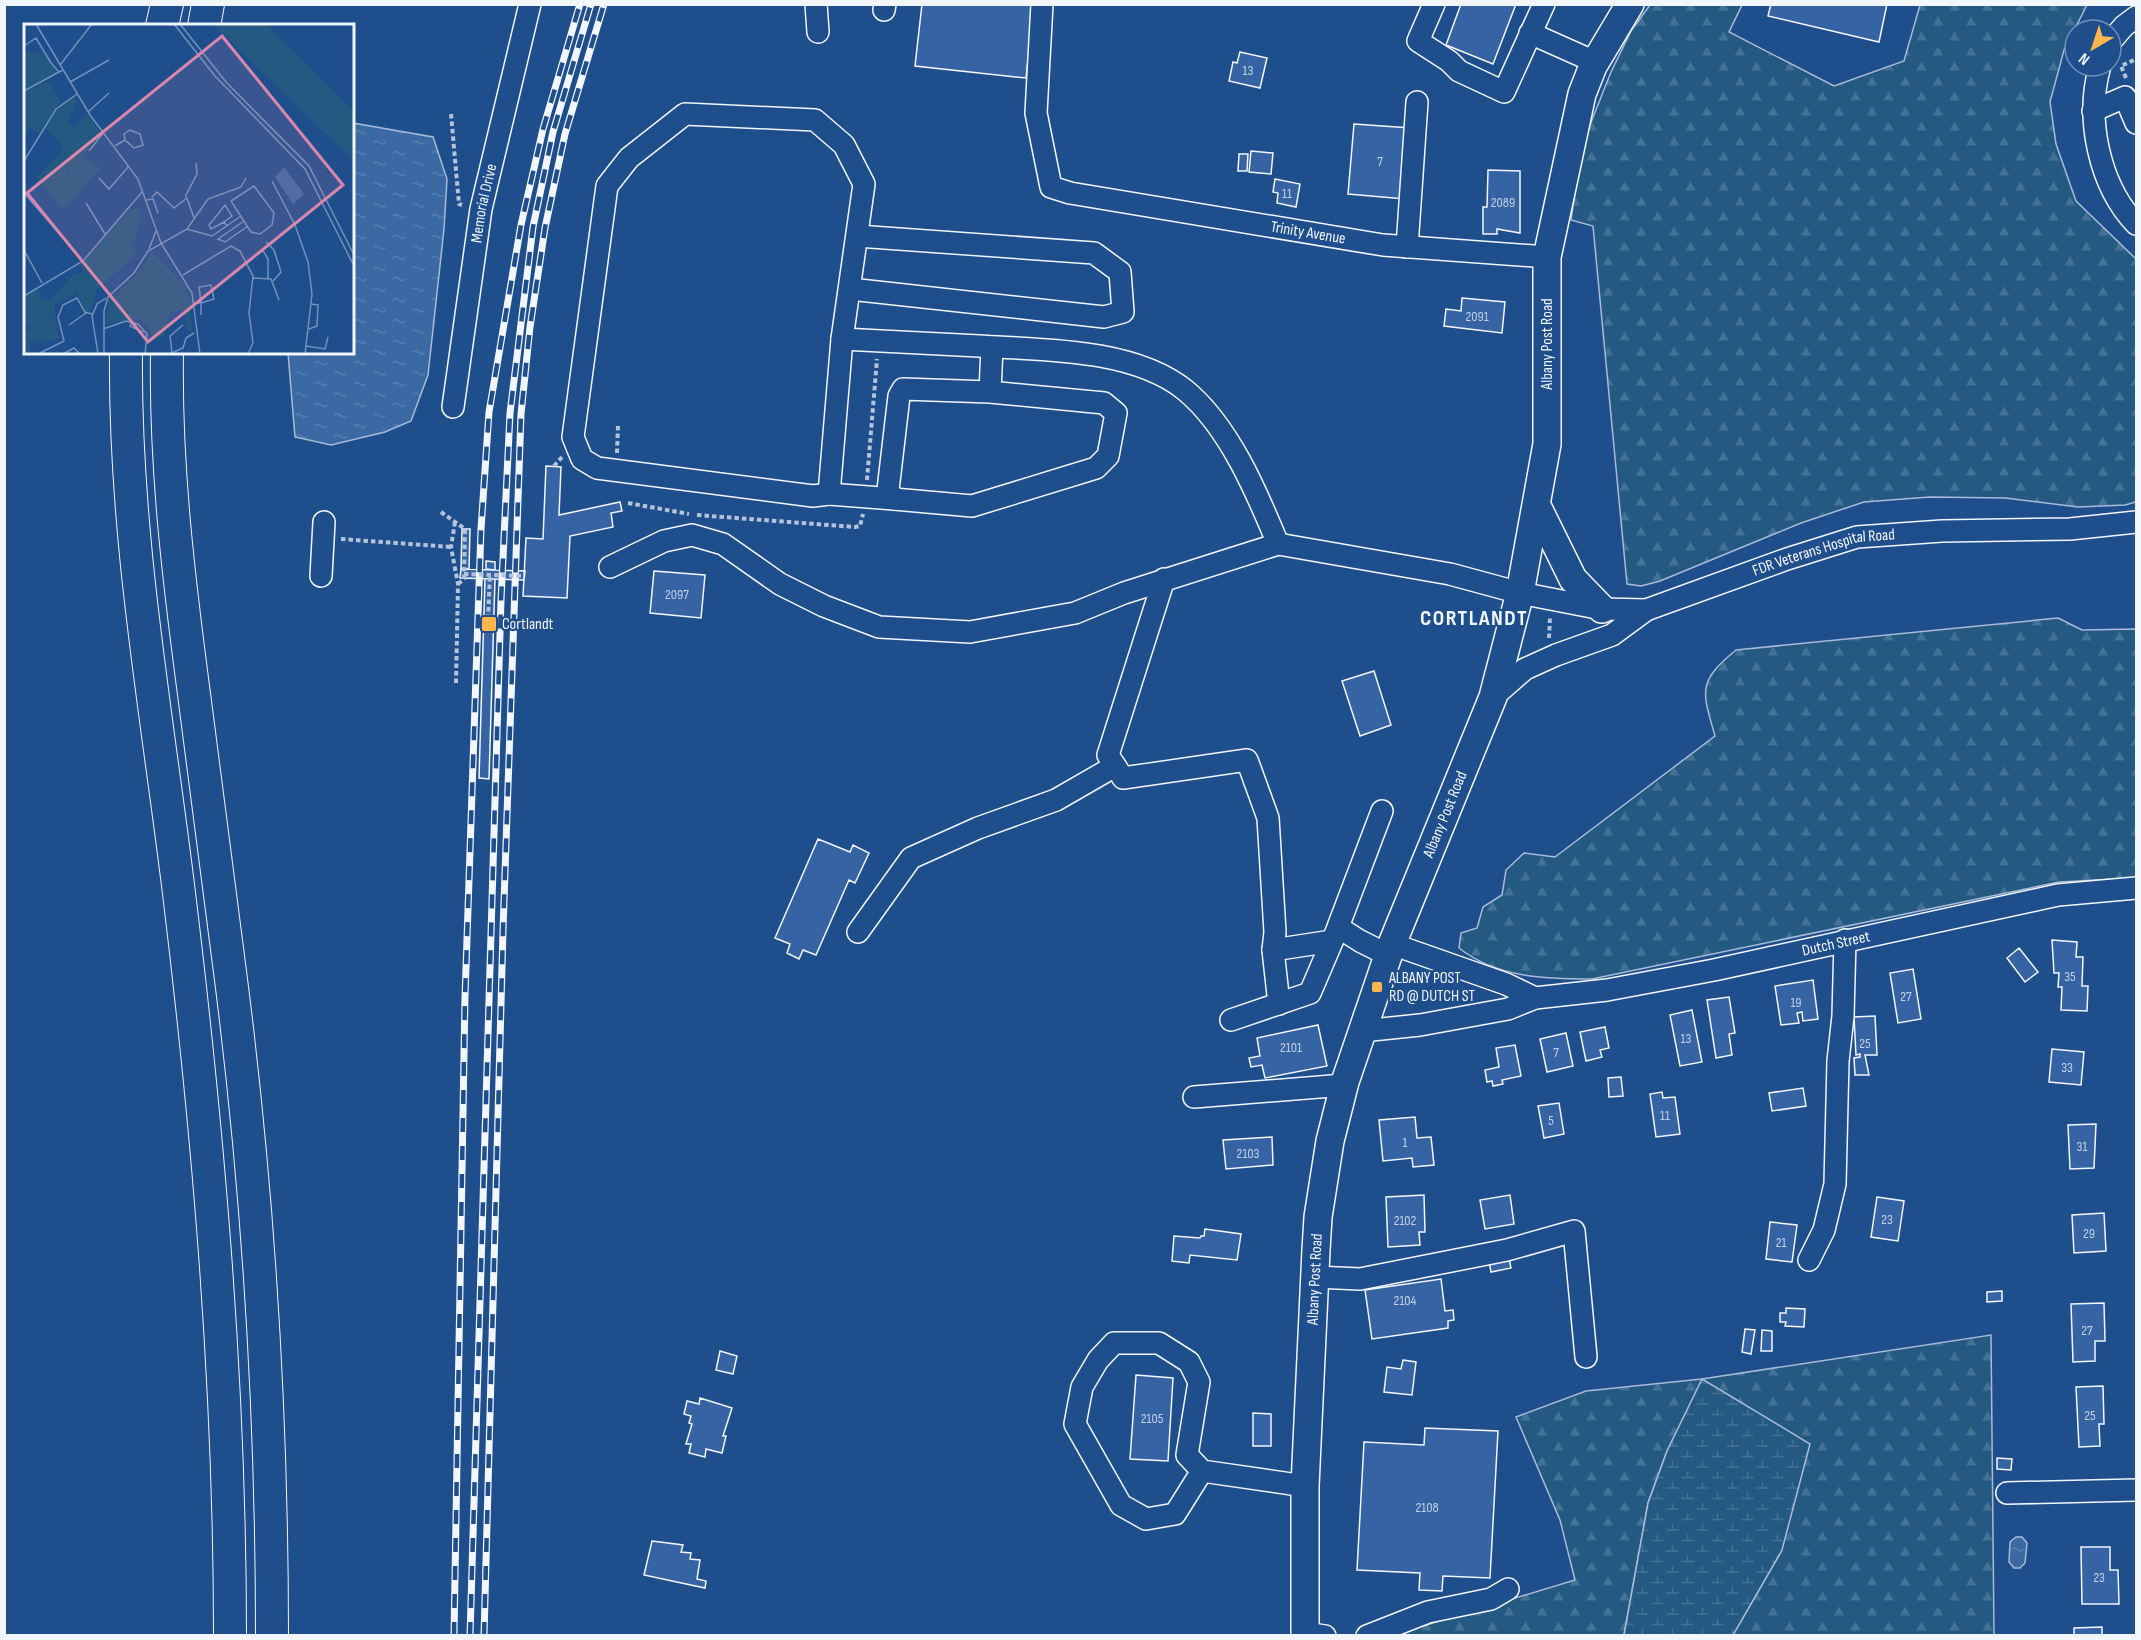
<svg xmlns="http://www.w3.org/2000/svg" width="2141" height="1640" font-family="'Sofia Sans Condensed',sans-serif">
	<defs>
		<pattern id="forest-firs" width="22" height="20" patternUnits="userSpaceOnUse" patternTransform="scale(1.5)"><rect width="22" height="20" fill="#245a82"/><path d="M5 1l3.5 6h-7zM16 11l3.5 6h-7z" fill="#447295"/></pattern>
		<pattern id="wetland-marsh" width="20" height="14" patternUnits="userSpaceOnUse" patternTransform="scale(1.5)"><rect width="20" height="14" fill="#245a82"/><path d="M1 5h8M5 5V1M11 12h8M15 12V8" fill="none" stroke="#447295"/></pattern>
		<pattern id="water-ripples" width="26" height="14" patternUnits="userSpaceOnUse" patternTransform="scale(1.5)"><rect width="26" height="14" fill="#3b69a3"/><path d="M2 4q2-2 4 0t4 0M15 11q2-2 4 0t4 0" fill="none" stroke="#587fb1"/></pattern>
	</defs>
	<rect width="100%" height="100%" fill="#1f4e8c"/>
	<path fill="url(#forest-firs)" stroke="#a8bbd7" stroke-width="1.5" d="M1650,5H1742L1729,32L1834,86L1904,61L1920,5H2087L2064,50L2050,102L2056,144L2076,201L2136,259V502L2125,505L2078,507L2005,498L1930,497L1864,502L1801,523L1660,581L1641,586L1627,584L1593,226L1571,220L1582,145L1611,72L1631,31Z
		M2058,618L2082,630L2136,629V878L2059,882L1592,979C1546,979 1497,978 1459,948L1461,933L1477,928L1483,907L1502,895L1506,870L1524,853L1555,857L1715,736C1702,691 1697,682 1736,650Z
		M1991,1335L1994,1635H1733L1782,1550L1702,1380L1667,1451L1648,1503L1624,1635L1390,1636L1575,1580L1560,1520L1516,1417L1586,1391L1702,1379Z"/>
	<path fill="url(#wetland-marsh)" stroke="#a8bbd7" stroke-width="1.5" d="M1702,1379L1810,1444L1782,1550L1733,1635H1624L1648,1503L1667,1451Z"/>
	<path fill="url(#water-ripples)" stroke="#a8bbd7" stroke-width="1.5" d="M353,123L433,137L447,179L444,229L428,375L411,421L385,432L331,445L295,437L288,353L352,352Z
		M2016,1537H2022L2027,1543L2025,1563L2020,1568H2014L2009,1562L2010,1542Z"/>
	<path fill="#3563a3" stroke="#f2f6ff" stroke-width="1.5" d="M922,4H1034L1026,78L915,66Z
		M1461,4H1516L1493,64L1446,45Z
		M1771,4H1887L1879,42L1768,16Z
		M1240,52L1267,58L1260,88L1229,81L1233,62L1237,63Z
		M1354,124L1411,128L1405,199L1348,194Z
		M1251,151L1273,153L1271,174L1249,172Z
		M1239,154H1248L1247,171H1238Z
		M1488,170L1520,171V233L1497,229V234H1483V207H1487Z
		M1275,179L1300,184L1296,207L1277,203L1278,193L1273,192Z
		M1462,298L1505,302L1502,333L1444,326L1446,309L1461,311Z
		M546,466L561,467L559,515L620,502L622,511L611,513L613,527L570,536L567,598L523,596L526,538L543,539Z
		M462,529H470L469,569H461Z
		M486,561L495,562V570L486,569Z
		M461,569L525,571L524,580L460,578Z
		M654,571L705,575L701,618L650,613Z
		M485,579H495L489,779L479,778Z
		M1374,671L1391,725L1360,736L1342,681Z
		M818,839L850,852L853,845L869,853L855,883L849,880L816,955L803,950L799,959L787,953L790,944L775,938Z
		M2052,940L2077,942L2076,957H2083L2082,986H2088L2087,1011L2061,1010L2062,987H2058L2059,973H2054Z
		M2019,948L2038,972L2025,982L2007,958Z
		M1913,969L1921,1019L1898,1023L1890,973Z
		M1813,980L1818,1019L1803,1021L1802,1012L1797,1013L1799,1023L1781,1025L1775,986Z
		M1729,997L1735,1033L1729,1034L1732,1055L1716,1058L1707,1000Z
		M1692,1010L1702,1062L1680,1066L1670,1015Z
		M1875,1016L1877,1055H1865L1869,1075H1855L1854,1058L1860,1057V1054L1856,1055L1854,1017Z
		M1318,1025L1327,1066L1265,1078L1262,1065L1251,1067L1249,1058L1260,1056L1257,1038Z
		M1605,1027L1609,1048L1600,1050L1602,1057L1586,1061L1580,1032Z
		M1566,1033L1573,1066L1547,1072L1540,1039Z
		M1515,1045L1521,1076L1502,1080L1503,1084L1493,1086L1492,1081L1487,1082L1485,1070L1499,1067L1496,1048Z
		M2052,1049L2084,1052L2081,1085L2049,1082Z
		M1621,1077L1623,1096L1609,1097L1608,1078Z
		M1803,1088L1806,1106L1772,1111L1769,1093Z
		M1662,1092L1663,1098L1675,1097L1680,1134L1656,1137L1650,1094Z
		M1559,1103L1564,1134L1544,1138L1538,1106Z
		M1415,1117L1417,1138L1431,1137L1434,1165L1413,1167L1412,1158L1383,1161L1379,1120Z
		M2096,1124L2094,1168L2070,1169L2068,1125Z
		M1272,1137L1273,1165L1226,1169L1223,1140Z
		M1424,1195L1425,1232H1419L1420,1245L1388,1247L1386,1197Z
		M1510,1195L1514,1224L1485,1229L1480,1200Z
		M1877,1197L1904,1201L1898,1241L1871,1237Z
		M2104,1213L2106,1251L2074,1253L2072,1215Z
		M1770,1222L1797,1225L1792,1262L1766,1259Z
		M1205,1229L1241,1234L1237,1260L1190,1255L1189,1263L1172,1261L1174,1236L1200,1238L1201,1236H1204Z
		M1509,1259L1511,1268L1491,1272L1489,1262Z
		M1441,1279L1445,1311L1453,1310L1454,1320L1448,1321V1328L1372,1339L1365,1290Z
		M2002,1291V1301L1987,1302V1292Z
		M2104,1303L2105,1341H2095V1361L2073,1362L2071,1304Z
		M1786,1308L1805,1309L1804,1327L1785,1326L1786,1322H1780V1313H1786Z
		M1745,1329L1755,1330L1751,1354L1742,1352Z
		M1762,1330L1772,1331V1351H1761Z
		M720,1351L737,1356L733,1374L716,1370Z
		M1403,1360L1416,1362L1412,1395L1384,1392L1387,1367L1401,1369Z
		M1136,1375L1173,1378L1168,1461L1130,1459Z
		M2103,1386L2104,1424H2099L2100,1446L2079,1447L2076,1387Z
		M700,1398L732,1408L723,1436H726L722,1453L706,1449L705,1457L689,1453L691,1444H686L692,1424L689,1423L691,1416L684,1414L687,1401L699,1404Z
		M1253,1413L1271,1414V1446H1253Z
		M1425,1428L1498,1431L1490,1578L1443,1576L1442,1591L1419,1590L1420,1573L1357,1570L1364,1442L1424,1445Z
		M1997,1458L2012,1459L2011,1470L1997,1469Z
		M652,1541L683,1545L681,1552L691,1553L690,1559L700,1560L697,1579L706,1581L705,1588L644,1575Z
		M2081,1547H2110V1570H2118L2119,1604H2082Z
		M2102,1627V1636H2074V1628Z"/>
	<g fill="none" stroke-linecap="round" stroke-linejoin="round">
		<defs>
			<g id="minor">
				<path d="M816,4L818,32"/>
				<path id="s1" d="M1042,4L1036,113L1051,187L1070,193L1383,245L1547,257"/>
				<path d="M1434,4L1418,41L1449,61L1459,71L1504,92L1544,4"/>
				<path d="M884,10L885,4"/>
				<path d="M1530,33L1595,62"/>
				<path d="M2111,41L2124,26L2136,17"/>
				<path d="M2100,66C2085,118 2099,185 2136,224"/>
				<path d="M2093,111L2125,97L2136,123"/>
				<path d="M685,114L815,120L844,145L864,184L842,339L829,494L813,496L597,468L582,459L573,437L607,186L629,158Z"/>
				<path d="M1407,247L1417,102"/>
				<path d="M850,289L1104,317L1123,312L1120,272L1094,253L857,236"/>
				<path id="s2" d="M842,339C888,341 933,344 979,346C1042,350 1133,348 1185,390C1229,426 1257,493 1278,544L1450,574L1520,593L1602,609L1646,610L1787,559L1857,537L1942,531L2070,529L2136,522"/>
				<path d="M990,392L903,389L899,396L888,490L894,499L972,506L1096,468L1108,456L1116,413L1104,403L990,392L992,347"/>
				<path id="s3" d="M453,407L481,209L530,4"/>
				<path d="M829,494L894,499"/>
				<path d="M610,567L664,541L692,535L723,544L780,584L824,606L879,627L970,632L1075,613L1124,593L1278,544"/>
				<path d="M321,576L324,522"/>
				<path d="M1164,579L1108,755L1123,778L1247,760L1268,818L1275,932L1273,950L1332,941"/>
				<path d="M1493,697L1525,669L1556,655L1612,635L1646,610"/>
				<path d="M1382,811L1338,927L1360,941L1388,955"/>
				<path d="M858,932L911,858L978,828L1056,800L1115,766"/>
				<path d="M1392,944L1506,984L1535,998"/>
				<path d="M1273,950L1279,1004"/>
				<path d="M1231,1020L1310,993L1337,930"/>
				<path id="s4" d="M1362,1031L1420,1025L1508,1009L1535,998L1607,990L1714,970L2058,895L2136,888"/>
				<path d="M1194,1097L1344,1085"/>
				<path d="M1809,1260L1824,1230L1835,1184L1838,1061L1843,1016L1845,940"/>
				<path d="M1315,1277L1360,1279L1507,1250L1574,1231L1586,1357"/>
				<path d="M1202,1471L1175,1514L1146,1519L1121,1505L1075,1424L1082,1387L1098,1360L1114,1343H1159L1189,1362L1199,1382L1187,1455L1202,1471L1305,1486"/>
				<path d="M2007,1493L2136,1490"/>
				<path d="M1305,1633L1325,1636"/>
				<path d="M1367,1636L1428,1612L1491,1599L1508,1589"/>
			</g>
			<g id="major">
				<path d="M1537,506L1573,579L1602,609"/>
				<path id="s5" d="M1305,1636V1486L1316,1250L1318,1217L1330,1141L1345,1082L1392,944L1493,697L1520,593L1547,444V257L1582,94L1593,66L1630,4"/>
			</g>
			<path id="highway" d="M162,26L167,4
				M204,26L208,4
				M126,352C124,535 157,713 179,893C209,1140 230,1387 230,1636
				M167,352C165,467 179,581 194,694C206,784 218,874 229,964C258,1186 272,1412 272,1636"/>
		</defs>
		<use href="#minor" stroke="#f2f6ff" stroke-width="24"/>
		<use href="#major" stroke="#f2f6ff" stroke-width="30"/>
		<use href="#highway" stroke="#f2f6ff" stroke-width="34"/>
		<path stroke="#b3c4dc" stroke-width="4" stroke-dasharray="4.5 3" stroke-linecap="butt" d="M2126,78L2121,66L2136,59
			M451,114L459,204L462,205
			M617,453L618,425
			M554,466L562,457
			M867,480L877,359
			M628,503L689,514
			M441,512L465,529L464,579L458,584
			M697,515L855,527L860,526L863,514
			M455,522L451,547L458,584L456,684
			M341,539L451,547
			M488,619L490,575
			M1549,638L1550,618"/>
		<use href="#minor" stroke="#1f4e8c" stroke-width="21"/>
		<use href="#major" stroke="#1f4e8c" stroke-width="27"/>
		<use href="#highway" stroke="#1f4e8c" stroke-width="32"/>
		<defs>
			<path id="rail" d="M454,1636L465,997L481,529L489,412L521,225L543,129L580,4
				M470,1636L501,600L510,413L533,227L553,132L591,4
				M484,1636L503,930L521,414L530,327L545,228L565,134L604,4"/>
		</defs>
		<use href="#rail" stroke="#f2f6ff" stroke-width="7"/>
		<use href="#rail" stroke="#1f4e8c" stroke-width="4.5" stroke-dasharray="14" stroke-linecap="butt"/>
		<path stroke="#b3c4dc" stroke-width="4" stroke-dasharray="4.5 3" stroke-linecap="butt" d="M464,574L524,576"/>
	</g>
	<g fill="#ffb74d" stroke="#1f4e8c" stroke-width="2">
		<rect x="481" y="616" width="16" height="16" rx="3"/>
		<rect x="1371" y="981" width="12" height="12" rx="3"/>
	</g>
	<g text-anchor="middle" dominant-baseline="central" stroke-width="4.5" stroke-linejoin="round" paint-order="stroke">
		<g font-size="14" fill="#c3d1e8">
			<text x="1248" y="70">13</text>
			<text x="1380" y="161">7</text>
			<text x="1287" y="193">11</text>
			<text x="1503" y="202">2089</text>
			<text x="1477" y="316">2091</text>
			<text x="677" y="594">2097</text>
			<text x="2070" y="976">35</text>
			<text x="1906" y="996">27</text>
			<text x="1796" y="1002">19</text>
			<text x="1686" y="1038">13</text>
			<text x="1865" y="1043">25</text>
			<text x="1291" y="1047">2101</text>
			<text x="1556" y="1052">7</text>
			<text x="2067" y="1067">33</text>
			<text x="1665" y="1115">11</text>
			<text x="1551" y="1120">5</text>
			<text x="1405" y="1142">1</text>
			<text x="2082" y="1146">31</text>
			<text x="1248" y="1153">2103</text>
			<text x="1887" y="1219">23</text>
			<text x="1405" y="1220">2102</text>
			<text x="2089" y="1233">29</text>
			<text x="1781" y="1242">21</text>
			<text x="1405" y="1300">2104</text>
			<text x="2087" y="1330">27</text>
			<text x="2090" y="1415">25</text>
			<text x="1152" y="1418">2105</text>
			<text x="1427" y="1507">2108</text>
			<text x="2099" y="1577">23</text>
		</g>
		<g font-size="16" fill="#f2f6ff" stroke="#1f4e8c">
			<text stroke="none"><textPath href="#s3" startOffset="206">Memorial Drive</textPath></text>
			<text stroke="none"><textPath href="#s1" startOffset="446">Trinity Avenue</textPath></text>
			<text transform="translate(1547 344) rotate(-90)">Albany Post Road</text>
			<text stroke="none"><textPath href="#s2" startOffset="1095">FDR Veterans Hospital Road</textPath></text>
			<text stroke="none"><textPath href="#s5" startOffset="843">Albany Post Road</textPath></text>
			<text stroke="none"><textPath href="#s4" startOffset="483">Dutch Street</textPath></text>
			<text stroke="none"><textPath href="#s5" startOffset="357">Albany Post Road</textPath></text>
		</g>
		<g font-size="16" fill="#f2f6ff" stroke="#1f4e8c" text-anchor="start">
			<text x="502" y="624">Cortlandt</text>
			<text x="1389" y="978">ALBANY POST<tspan x="1389" dy="18">RD @ DUTCH ST</tspan></text>
		</g>
		<g font-size="22" font-weight="bold" letter-spacing="1.5" fill="#f2f6ff" stroke="#1f4e8c">
			<text x="1474" y="618">CORTLANDT</text>
		</g>
	</g>
	<g transform="translate(24 24)">
		<rect width="330" height="330" fill="#1f4e8c"/>
		<path d="M189,0H241L330,87V137Z" fill="#245a82"/>
		<path d="M25,57L36,77L15,108L7,104L0,112V68ZM50,73L53,77L44,99L50,103L63,91L76,108L59,133L77,144L39,186L13,153L40,125L22,104L37,81ZM40,126L58,145L62,161L43,151ZM116,182L117,195L109,220L113,230L73,265L67,286L62,288L53,269L30,281L35,314L17,320L11,315L6,317V330H0V309L5,304L0,295V274L14,263L18,275L27,276L50,250H59L57,241L102,189ZM128,228L164,264L168,307H164L159,285L146,288L140,313L129,317L125,302L115,295L81,300L85,276L112,252Z" fill="#245a82" fill-rule="evenodd"/>
		<path d="M40,125L50,130L63,161L48,163Z" fill="#245a82"/>
		<path d="M7,26L10,30L17,27L33,49L0,66V30Z" fill="#245a82"/>
		<path d="M260,143L280,170L269,180L251,153Z" fill="#3b69a3"/>
		<path fill="none" stroke="#7391ba" stroke-width="1.5" d="M12,0L66,91L114,155L137,219L168,269L176,330M150,0L191,52L281,145L330,242M156,0L202,58L285,142L330,231M0,22L12,14L27,39L35,48L39,46M36,41L68,0M46,58L85,36M0,67L35,48M64,88L85,69M91,122L101,116L110,124L119,121L116,110L106,106L100,110L101,116M65,127L80,108M0,137L32,85L53,70M75,154L85,165L104,143M248,157L271,201L284,238L288,270L281,330M230,162L250,189L248,201L236,210L227,208L207,177ZM0,169L46,222M128,173L133,168L150,184L163,174L170,194M161,173L173,150L172,139M122,176L129,175L134,189M62,179L81,210M220,197L194,215L201,218L224,202M200,198L208,192L201,181L185,201L187,205L200,198L203,202M163,205L184,175L217,163L222,154M242,218L250,226L257,248L249,257M125,225L132,207M238,225L244,235V254M0,226L18,259M159,251L207,222L216,227L229,252L225,289L229,319L224,330M229,254L247,255L255,276M187,261L190,275L177,279L175,263ZM0,272L59,237L118,168M170,279H177V291M108,298L106,302L118,308L120,306M45,301L62,289M159,301L146,312L148,329L159,324L162,314L170,309M79,305L102,297L114,300L123,310L121,330M285,305L293,302L294,281L287,280M282,322L301,325L304,313M14,330L40,317L34,293L39,281L53,274L61,288L68,290M39,330L50,324L56,330M74,330L68,292L73,280L82,274M80,330V287L84,273L110,249L124,227L163,205L188,212L217,192"/>
		<path fill="#da87ad" fill-opacity="0.15" stroke="#da87ad" stroke-width="3" d="M198,12L319,161L124,318L3,169Z"/>
		<rect width="330" height="330" fill="none" stroke="#f2f6ff" stroke-width="3"/>
	</g>
	<rect width="2141" height="1640" fill="none" stroke="#f2f6ff" stroke-width="12"/>
	<g transform="translate(2093 48) rotate(219)"><circle r="28" fill="#1f4e8c" stroke="#7391ba" stroke-width="1.5"/>
	<path d="M0-4.5L10 22L0 15L-10 22Z" fill="#ffb74d"/>
	<text y="-9" font-size="16" font-weight="bold" text-anchor="middle" fill="#f2f6ff">N</text>
	</g>
</svg>
